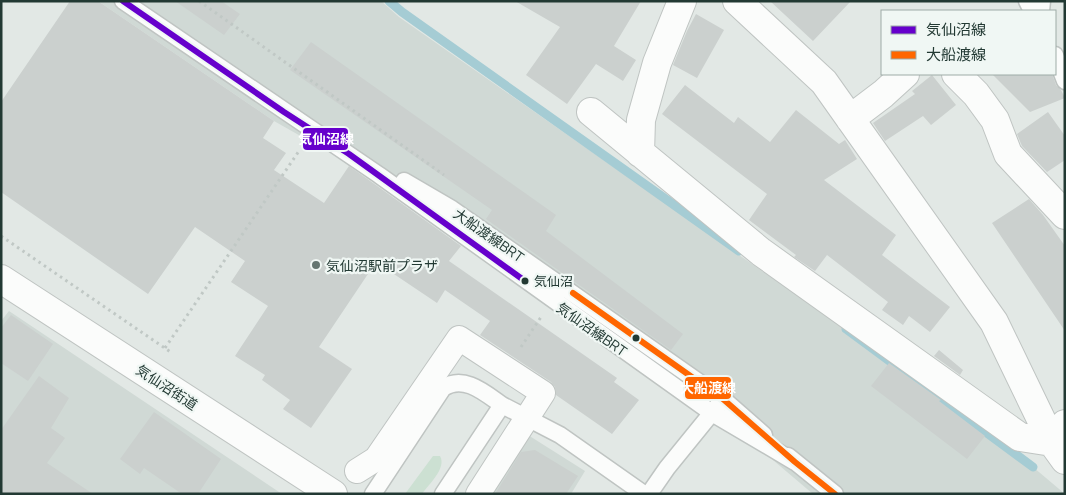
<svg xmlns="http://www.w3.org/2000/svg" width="1066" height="495" font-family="Manrope,'Noto Sans JP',sans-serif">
	<rect width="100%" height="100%" fill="#e2e8e5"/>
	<path fill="#d0d9d5" d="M98,1H381L399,17L862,341L1033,467L1065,494H813L767,455L687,405L628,361L350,164L274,121Z
		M9,311L282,494H51L1,459V321Z
		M528,435L585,471L571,494H486Z"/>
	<path fill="#cce0d2" d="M433,456H440C447,468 429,484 422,494H405Z"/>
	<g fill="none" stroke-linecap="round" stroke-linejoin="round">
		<path stroke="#a5ccd4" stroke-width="9" d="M389,1L402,12L739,251
			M846,329L1033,467"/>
	</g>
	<path fill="#cbd0ce" d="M70,1H98L274,121L263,138L286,153L274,170L324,203L349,166L373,183L461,246L449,261L617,378L614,382L639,400L612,434L556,395L555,387L551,382L480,335L490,321L445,290L437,303L376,262L319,347L352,369L311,428L283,409L290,400L262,380L265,375L235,356L268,306L231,282L245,261L195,227L148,294L1,192V102Z
		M175,1H221L240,14L224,35Z
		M515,1H641L614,46L636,60L623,81L596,64L567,104L526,75L560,27Z
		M770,1H851L813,41Z
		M696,14L724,30L697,78L673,65L687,31Z
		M311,42L556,215L546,231L683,334L671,350L486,219L492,210L290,70Z
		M992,74H1052L1056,85L1061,90L1065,98L1030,112Z
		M932,75L956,105L931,125L923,116L885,141L873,123L915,94L912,91Z
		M685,85L734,123L738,117L770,142L796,110L839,144L845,140L857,159L824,180L896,235L882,255L950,307L930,332L909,316L903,325L882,310L888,302L827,255L815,271L794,257L796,255L749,220L767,194L662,114Z
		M1048,112L1065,136V160L1047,172L1022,146L1017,134Z
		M1029,199L1043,215L1065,246V331L992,223Z
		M11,315L53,344L28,381L1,363V328Z
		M939,350L963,370L960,375L934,356Z
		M889,363L941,400L939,401L985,436L967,459L871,386Z
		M39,376L69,398L51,428L65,438L47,463L93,494H1V430Z
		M154,412L221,459L198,494H182L144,468L140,474L120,459Z
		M535,450L578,476L566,494H495L521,452Z"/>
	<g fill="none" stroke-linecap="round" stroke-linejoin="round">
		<defs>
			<path id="service" d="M123,1L379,175L712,413L795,462
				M1027,1L1032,11
				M1041,11L1042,1
				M1055,55L1065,81
				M404,181L452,209L723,399L764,435
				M502,405L560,435L644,494
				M788,456L835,494
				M373,494L443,388C464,374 485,393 502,405L443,494
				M649,494L667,468L719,404"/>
			<path id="pedestrian" d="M357,471L376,459L459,338L543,393L478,494"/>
			<path id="minor" d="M737,1L824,82L994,322L1052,442L1065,460
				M956,74L976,94L995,120L1008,154L1065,215
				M591,112L761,252L1020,437L1052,442L1065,424
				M850,119L883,94L905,74
				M640,153L641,120L657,63L682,1"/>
			<path id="tertiary" d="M1,279L333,494"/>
		</defs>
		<use href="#service" stroke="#bfc4c2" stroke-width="19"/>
		<use href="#pedestrian" stroke="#bfc4c2" stroke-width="26"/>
		<use href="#minor" stroke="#bfc4c2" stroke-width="30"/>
		<use href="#tertiary" stroke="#bfc4c2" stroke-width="30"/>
		<path stroke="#c0c8c5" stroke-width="3" stroke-dasharray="2.5 4" stroke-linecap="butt" d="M199,1L444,175
			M1,236L172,353
			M521,347L541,317
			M165,348L299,151"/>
		<use href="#service" stroke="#fbfcfb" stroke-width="16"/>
		<use href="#pedestrian" stroke="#fbfcfb" stroke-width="24"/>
		<use href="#minor" stroke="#fbfcfb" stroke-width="28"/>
		<use href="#tertiary" stroke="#fbfcfb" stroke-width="28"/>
		<defs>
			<path id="bus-1" d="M123,1L284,112L349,154L525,281"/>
			<path id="bus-2" d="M573,293L723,399L795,462L835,494"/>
		</defs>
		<use href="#bus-1" stroke="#f0f7f4" stroke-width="10"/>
		<use href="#bus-2" stroke="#f0f7f4" stroke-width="10"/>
		<use href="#bus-1" stroke="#60c" stroke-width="6"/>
		<use href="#bus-2" stroke="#f60" stroke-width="6"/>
	</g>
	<circle fill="#657671" stroke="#f0f7f4" stroke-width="2" cx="316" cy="265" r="5"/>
	<g fill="#223933" stroke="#f0f7f4" stroke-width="2">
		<circle cx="525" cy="281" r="4.5"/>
		<circle cx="636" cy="338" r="4.5"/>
	</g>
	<g text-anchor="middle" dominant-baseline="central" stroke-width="4.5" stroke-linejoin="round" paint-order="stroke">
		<g font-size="13" fill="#223933" stroke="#f0f7f4" text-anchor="start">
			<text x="534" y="281">気仙沼</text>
		</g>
		<g font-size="14" fill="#223933" stroke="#f0f7f4">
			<text transform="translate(489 235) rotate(35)">大船渡線BRT</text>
			<text transform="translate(592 329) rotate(35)">気仙沼線BRT</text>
			<text transform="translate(167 387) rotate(33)">気仙沼街道</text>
		</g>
		<g font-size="14" fill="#223933" stroke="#f0f7f4" text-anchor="start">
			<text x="326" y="265">気仙沼駅前プラザ</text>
		</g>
	</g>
	<g stroke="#f0f7f4" stroke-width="2">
		<rect x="302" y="127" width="47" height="24" rx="5" fill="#60c"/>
		<rect x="684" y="376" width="48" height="24" rx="5" fill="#f60"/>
	</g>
	<g font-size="14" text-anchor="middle" font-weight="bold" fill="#fff">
		<text x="326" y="144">気仙沼線</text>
		<text x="708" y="393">大船渡線</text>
	</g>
	<rect width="1066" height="495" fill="none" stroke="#223933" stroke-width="5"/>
	<rect x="881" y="10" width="175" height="65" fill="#f0f7f4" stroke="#9eaba7"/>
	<rect x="891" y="26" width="25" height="8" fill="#6600cc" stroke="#9eaba7"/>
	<text x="926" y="35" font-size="15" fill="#223933">気仙沼線</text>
	<rect x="891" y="51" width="25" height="8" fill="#ff6600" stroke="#9eaba7"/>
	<text x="926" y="60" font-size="15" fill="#223933">大船渡線</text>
</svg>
